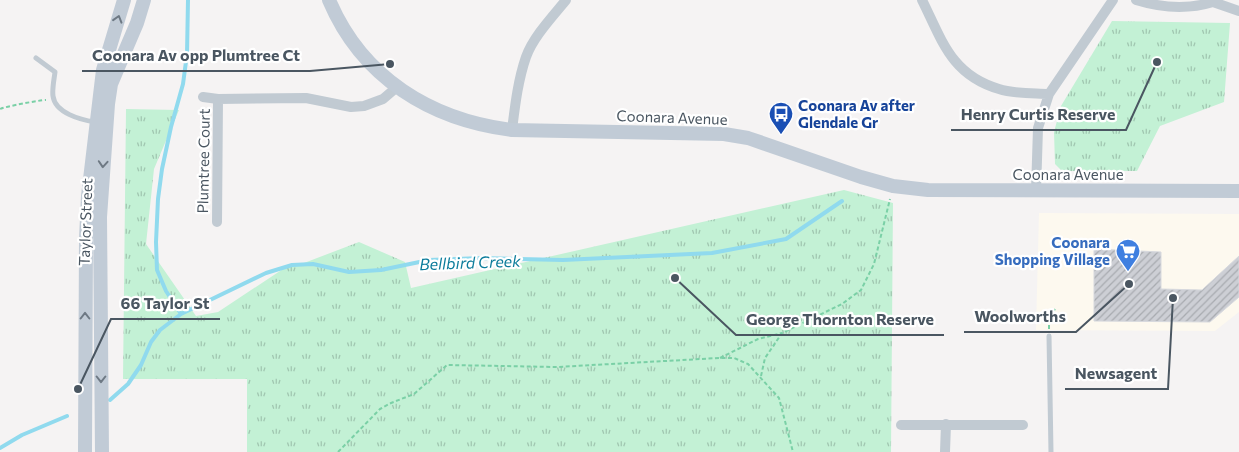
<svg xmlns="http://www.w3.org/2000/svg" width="1239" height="452" font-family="Commissioner,sans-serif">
	<defs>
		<pattern id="park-tufts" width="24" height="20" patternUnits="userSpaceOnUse" patternTransform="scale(1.25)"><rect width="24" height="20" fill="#c3f1d5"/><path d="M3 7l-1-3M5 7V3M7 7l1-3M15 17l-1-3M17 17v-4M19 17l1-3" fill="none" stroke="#a0c6b0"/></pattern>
		<pattern id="building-hatch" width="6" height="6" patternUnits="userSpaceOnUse" patternTransform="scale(1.25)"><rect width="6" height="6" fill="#cdcfd5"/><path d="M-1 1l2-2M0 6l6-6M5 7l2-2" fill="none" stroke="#a8abb0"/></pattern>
	</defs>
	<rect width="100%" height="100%" fill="#f5f3f3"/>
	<path fill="#fdf9ef" d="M1039,213L1239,214V312L1215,331L1036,330Z"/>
	<path fill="url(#park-tufts)" d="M1112,21L1230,23L1224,102L1160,126L1137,171H1062L1055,164L1054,132L1061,106Z
		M126,109L179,110L154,169L146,244L196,316L218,312L286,267L304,263L359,242L405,262L411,288L844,190L893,203L891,452H247V379H123Z"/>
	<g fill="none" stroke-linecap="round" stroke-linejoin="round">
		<path stroke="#90daee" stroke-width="4" d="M181,314L166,291L157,270L156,242L158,199L162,169L171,127L183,84L187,54L188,0
			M110,400L128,384L141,365L151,342L160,330L181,314L266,273L292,265L313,264L349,272L381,270L429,260L482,258L563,260L712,253L786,239L842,201
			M0,448L22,435L67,416"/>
	</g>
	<path fill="url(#building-hatch)" stroke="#d7d9de" d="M1094,249L1161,252V289L1202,290L1239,256V297L1210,322L1094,321Z"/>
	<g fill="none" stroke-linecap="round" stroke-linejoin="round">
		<path stroke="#7ad0a6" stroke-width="2" stroke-dasharray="4 2.5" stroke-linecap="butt" d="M0,109C3,107 40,100 46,100
			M1049,329V319L1055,309
			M720,358L758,339L782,333
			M761,376L765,358L782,333L842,304L861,290L874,264L890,199
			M338,452L380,409L391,403L414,394L447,365L557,367L719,358H734L748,364L779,398L793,452"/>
		<path stroke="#c1cad2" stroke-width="5" d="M36,58L55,72C54,80 52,89 53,96C55,113 81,120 95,122
			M1049,336L1051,452"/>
		<path stroke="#c1cad2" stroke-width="10" d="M922,0C942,40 951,75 999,89C1014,94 1033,93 1049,94
			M1136,0C1162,8 1187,10 1213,2L1214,0
			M1213,2L1239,11
			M203,97L218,99L306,98L351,107L364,106L383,99L397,87
			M512,130C515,106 518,80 526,57C533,37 553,16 566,0
			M1036,191L1038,128L1049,94L1113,0
			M217,222L218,99
			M901,425H1023
			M945,452L946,424"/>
		<path stroke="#c1cbd6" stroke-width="14" d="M329,0C362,78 431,120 512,130L724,134L748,138L861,177L893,186L928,190L1239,191
			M85,452L86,239L88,196L103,70L124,0
			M102,452L100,217L108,104L111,84L137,23L144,0"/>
	</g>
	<defs><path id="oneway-chevron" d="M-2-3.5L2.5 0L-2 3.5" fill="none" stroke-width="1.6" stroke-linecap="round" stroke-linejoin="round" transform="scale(1.25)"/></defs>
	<g stroke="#6e7984">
		<use href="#oneway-chevron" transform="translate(118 19) rotate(-73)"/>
		<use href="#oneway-chevron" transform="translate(103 164) rotate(94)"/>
		<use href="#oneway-chevron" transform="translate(85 316) rotate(-90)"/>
		<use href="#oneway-chevron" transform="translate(101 379) rotate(90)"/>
	</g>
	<defs>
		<symbol id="bus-pin" viewBox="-11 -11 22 30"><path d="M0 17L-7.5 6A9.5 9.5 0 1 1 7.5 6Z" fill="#1a4fb4" stroke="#fff"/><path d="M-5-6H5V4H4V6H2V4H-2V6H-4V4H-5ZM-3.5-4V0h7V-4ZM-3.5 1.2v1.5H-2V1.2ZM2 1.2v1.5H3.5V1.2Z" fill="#fff"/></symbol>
		<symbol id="supermarket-pin" viewBox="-11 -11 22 30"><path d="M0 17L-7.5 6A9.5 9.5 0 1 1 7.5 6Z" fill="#3f7fe0" stroke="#fff"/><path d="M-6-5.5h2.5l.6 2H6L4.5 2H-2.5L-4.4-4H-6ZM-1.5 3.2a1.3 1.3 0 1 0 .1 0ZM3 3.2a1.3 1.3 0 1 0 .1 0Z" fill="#fff"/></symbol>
	</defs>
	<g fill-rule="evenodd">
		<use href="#bus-pin" x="767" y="100" width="28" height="38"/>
		<use href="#supermarket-pin" x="1114" y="237" width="28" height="38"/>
	</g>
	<g text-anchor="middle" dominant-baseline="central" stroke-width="4.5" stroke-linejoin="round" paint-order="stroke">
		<g font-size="15" font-weight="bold" fill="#164399" stroke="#fff" text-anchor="start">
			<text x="798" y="105">Coonara Av after<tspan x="798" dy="17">Glendale Gr</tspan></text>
		</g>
		<g font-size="15" fill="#4a5661" stroke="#fff">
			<text transform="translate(672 117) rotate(2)">Coonara Avenue</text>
			<text transform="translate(203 161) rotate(-89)">Plumtree Court</text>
			<text x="1068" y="174">Coonara Avenue</text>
			<text transform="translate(85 222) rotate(-88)">Taylor Street</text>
		</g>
		<g font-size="15" font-weight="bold" fill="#366cbe" stroke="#fff" text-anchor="end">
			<text x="1110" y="242">Coonara<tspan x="1110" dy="17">Shopping Village</tspan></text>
		</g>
		<g font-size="16" font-style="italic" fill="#0c7c9b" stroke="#fff">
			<text transform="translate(470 262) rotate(-2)">Bellbird Creek</text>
		</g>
	</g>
	<path fill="none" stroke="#4a5661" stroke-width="2" d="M390 64L310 71H82M1157 62L1126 130H951M78 389L111 319H220M1129 284L1076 332H964M675 278L736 335H944M1173 298L1168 389H1065"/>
	<g fill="#4a5661" stroke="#fff" stroke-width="2">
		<circle cx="390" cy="64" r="5"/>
		<circle cx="1157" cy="62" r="5"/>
		<circle cx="78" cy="389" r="5"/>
		<circle cx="1129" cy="284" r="5"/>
		<circle cx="675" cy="278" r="5"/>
		<circle cx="1173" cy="298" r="5"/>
	</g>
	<g font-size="16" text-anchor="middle" font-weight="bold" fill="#4a5661" stroke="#fff" stroke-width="4.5" stroke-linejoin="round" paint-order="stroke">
		<text x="196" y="61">Coonara Av opp Plumtree Ct</text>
		<text x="1038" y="120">Henry Curtis Reserve</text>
		<text x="165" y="309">66 Taylor St</text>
		<text x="1020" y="322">Woolworths</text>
		<text x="840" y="325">George Thornton Reserve</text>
		<text x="1116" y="379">Newsagent</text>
	</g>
</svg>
